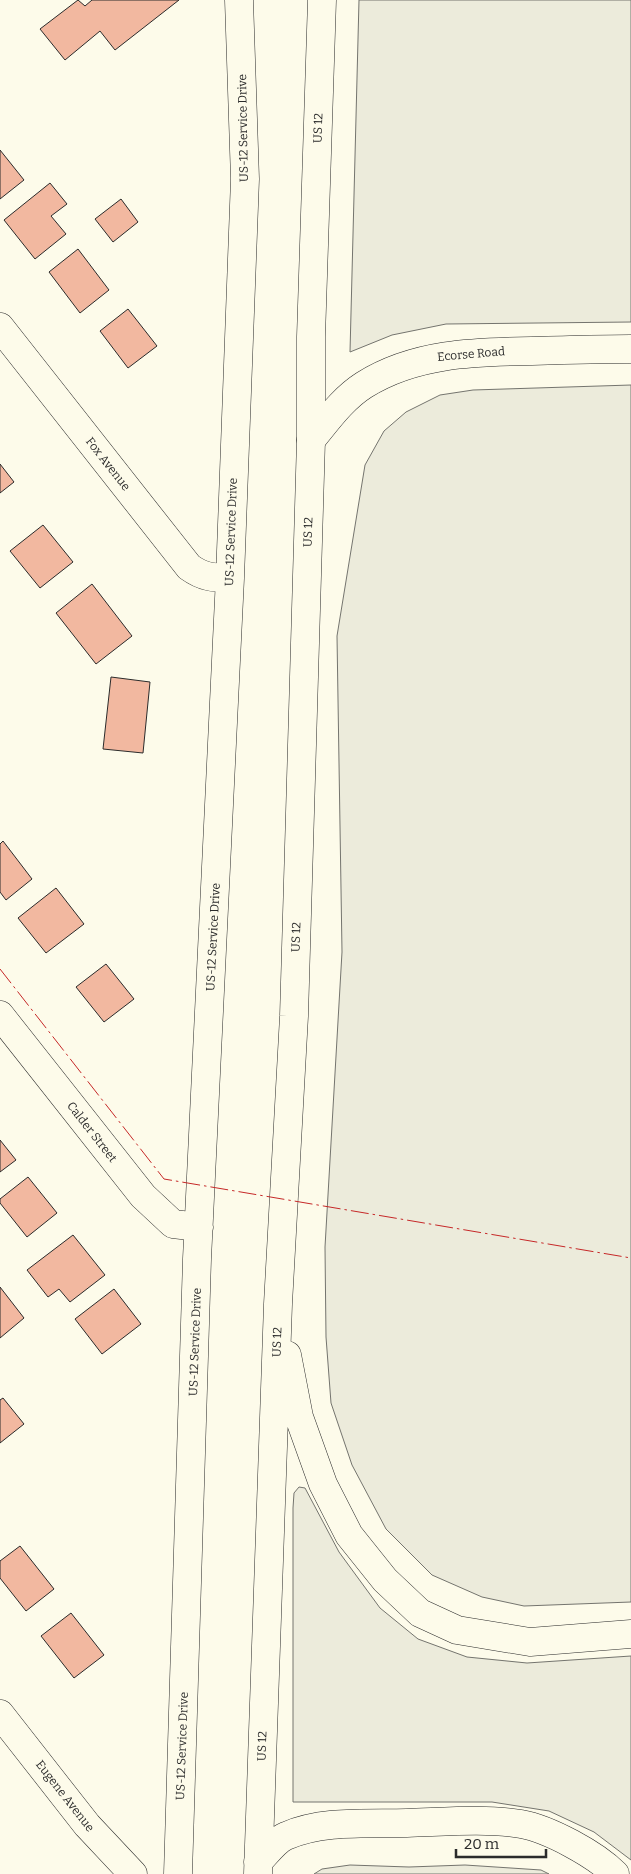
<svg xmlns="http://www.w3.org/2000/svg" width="631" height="1874" font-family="Bitter,serif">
	<rect width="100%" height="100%" fill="#fdfbea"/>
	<path fill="#ecebdb" stroke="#74746e" d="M359,0H631V322L446,324L392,335L350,352Z
		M631,385V1602L524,1606L482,1597L432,1575L386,1529L352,1465L331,1403L326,1337L325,1247L342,952L337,636L365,465L384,431L406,412L440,395L473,390Z
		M299,1487L305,1488L339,1552L380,1608L418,1639L467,1657L527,1663L631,1656V1860L594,1832L549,1811L492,1802H293V1508L294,1493Z
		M350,1865L409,1867L465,1865L541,1870L549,1874H314L322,1869Z"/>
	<path fill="#f2b8a0" stroke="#2b2b2b" d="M78,0L85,6L92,0H179L115,50L100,31L65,60L40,29Z
		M0,150L24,180L0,199Z
		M50,183L67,204L51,216L66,234L35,259L4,220Z
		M121,199L138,222L113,242L95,219Z
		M78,249L109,290L80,313L49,272Z
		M128,309L157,346L128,368L100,331Z
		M0,464L14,482L0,493Z
		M43,525L73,562L40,588L10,551Z
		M92,584L132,636L96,664L56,613Z
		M111,677L150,682L143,753L103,749Z
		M3,841L32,879L6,900L0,892V844Z
		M56,888L84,924L46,953L18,918Z
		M106,964L134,999L104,1022L76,987Z
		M0,1140L16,1160L0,1172Z
		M28,1177L57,1213L27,1237L0,1203V1199Z
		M73,1235L105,1275L70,1302L59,1289L48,1297L27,1270Z
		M0,1287L24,1318L0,1338Z
		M114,1289L141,1324L102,1354L75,1319Z
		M3,1398L24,1424L0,1443V1400Z
		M20,1546L54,1589L26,1611L0,1578V1561Z
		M71,1613L104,1655L74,1678L41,1636Z"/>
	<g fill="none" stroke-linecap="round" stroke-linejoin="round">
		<defs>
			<path id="minor" d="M0,327L189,567C203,577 213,578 230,578
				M0,1015L143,1196L173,1224L199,1227
				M0,1714L87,1825L133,1874
				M178,1874L197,1259L230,578L245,179L239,0"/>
			<path id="primary" d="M311,440C327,421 342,399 364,385C415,353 474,352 532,351C565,350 598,349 631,349"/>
			<path id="trunk" d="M287,1355L299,1417L323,1484L349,1535L385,1580L420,1613L457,1630L530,1642L631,1634
				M258,1862C266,1854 276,1840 286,1836C322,1820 367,1824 407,1823C443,1822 485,1818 521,1824C549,1829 595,1854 615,1874
				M258,1874L278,1304L294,1016L311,440V337L322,0"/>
		</defs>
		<use href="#minor" stroke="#2b2b2b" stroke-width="29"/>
		<use href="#primary" stroke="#2b2b2b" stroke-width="29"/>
		<use href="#trunk" stroke="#2b2b2b" stroke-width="29"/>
		<use href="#minor" stroke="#fdfbea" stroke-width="28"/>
		<use href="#primary" stroke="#fdfbea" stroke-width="28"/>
		<use href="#trunk" stroke="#fdfbea" stroke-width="28"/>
		<path stroke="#c62828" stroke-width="1" stroke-dasharray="18 4 2.5 4" stroke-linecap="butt" d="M0,969L164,1179L631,1258"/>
	</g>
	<g text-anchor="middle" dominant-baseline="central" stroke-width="4" stroke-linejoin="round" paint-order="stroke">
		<g font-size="12" fill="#2b2b2b" stroke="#fdfbea">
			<text transform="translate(243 128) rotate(-91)">US-12 Service Drive</text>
			<text transform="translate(318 128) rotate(-88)">US 12</text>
			<text transform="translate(471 354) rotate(-5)">Ecorse Road</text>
			<text transform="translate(108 464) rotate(52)">Fox Avenue</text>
			<text transform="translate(231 532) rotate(-88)">US-12 Service Drive</text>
			<text transform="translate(308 532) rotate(-88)">US 12</text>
			<text transform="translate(213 937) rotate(-87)">US-12 Service Drive</text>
			<text transform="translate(296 937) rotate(-88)">US 12</text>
			<text transform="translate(92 1132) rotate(52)">Calder Street</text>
			<text transform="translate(195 1342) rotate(-88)">US-12 Service Drive</text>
			<text transform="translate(277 1342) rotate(-88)">US 12</text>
			<text transform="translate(182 1746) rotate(-88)">US-12 Service Drive</text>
			<text transform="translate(262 1746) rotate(-88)">US 12</text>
			<text transform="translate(65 1796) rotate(52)">Eugene Avenue</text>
		</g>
	</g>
	<path d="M456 1849v8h90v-8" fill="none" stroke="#2b2b2b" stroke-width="2.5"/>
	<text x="464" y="1849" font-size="15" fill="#2b2b2b" stroke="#fdfbea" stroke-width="4" paint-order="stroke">20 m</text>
</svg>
